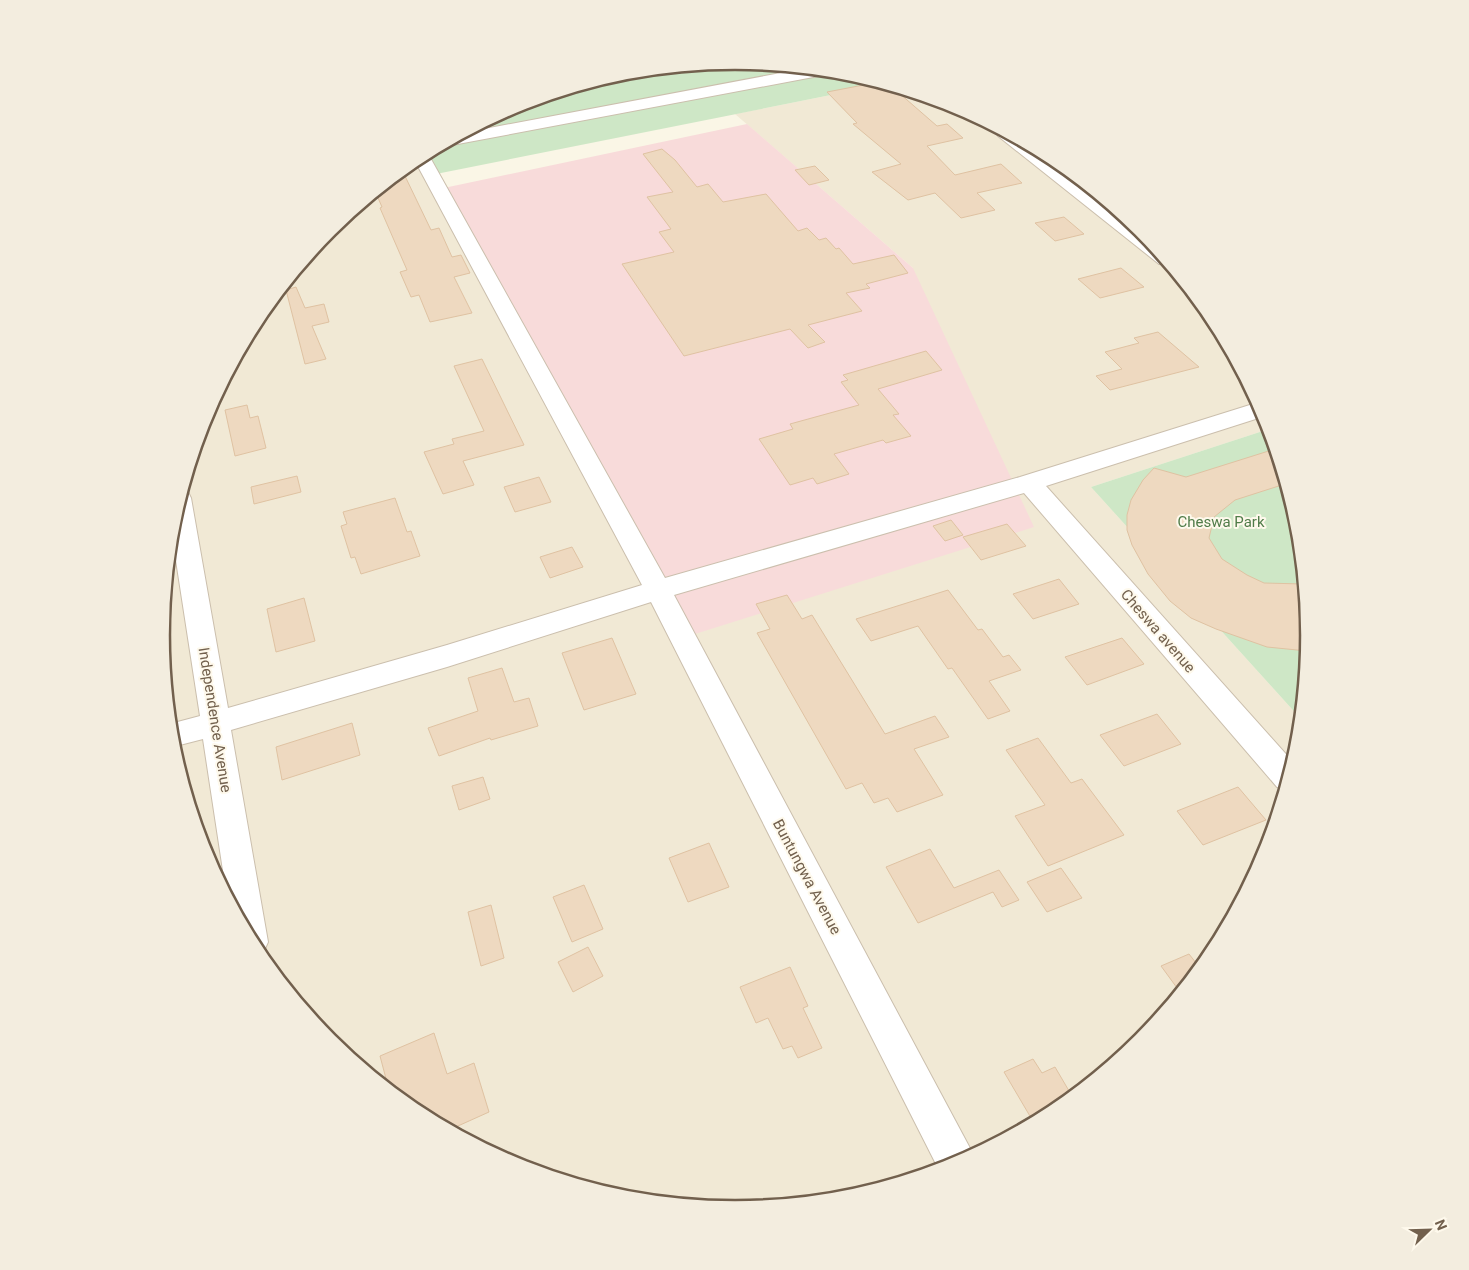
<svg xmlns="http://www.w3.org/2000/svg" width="1469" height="1270" font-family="Roboto,sans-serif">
	<rect width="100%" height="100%" fill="#faf6e6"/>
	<path fill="#f1e9d5" d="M886,84L954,105L1054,158L1140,230L1212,316L1265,416L1269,429L1091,487L1300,718L1297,747L1264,855L1211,954L1140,1041L1053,1112L954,1165L846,1198L735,1209L622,1198L515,1165L416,1112L329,1040L257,954L204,854L172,747L161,635L172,523L205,415L258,316L329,229L416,158L426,176L439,189L913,268L735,114Z"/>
	<path fill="#f8dbda" d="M747,124L913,268L1034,527L676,640L439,189Z"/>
	<path fill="#cee7c6" d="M735,61L847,72L886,84L426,176L416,158L515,105L623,72Z
		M1269,429L1297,523L1308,635L1300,718L1091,487Z"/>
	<path fill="#eed9c0" stroke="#dfc2a2" d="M879,82L891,86L937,126L947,124L963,138L927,146L955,175L1001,164L1022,183L977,193L995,210L961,218L935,193L908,200L872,172L901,164L853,124L857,123L827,92Z
		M662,149L675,160L697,187L708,184L723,202L766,194L798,231L807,228L819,240L826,238L836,249L839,248L853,264L894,255L908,273L866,284L870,288L846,293L862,311L808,325L825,342L808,348L790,329L684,356L622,264L674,252L659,232L671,229L647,197L673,192L643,154Z
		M815,166L829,180L809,185L795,170Z
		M404,174L431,230L439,228L452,257L461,255L470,273L454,277L472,313L430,322L419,295L411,297L400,272L407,270L380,208L382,207L375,191L393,177Z
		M1064,217L1084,234L1055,241L1035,223Z
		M1121,268L1144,287L1100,298L1078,279Z
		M296,287L305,308L324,304L329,322L312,326L326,359L305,364L286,290Z
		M1158,332L1199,367L1110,390L1096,376L1122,369L1105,352L1139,343L1134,338Z
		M926,351L942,370L878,389L899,414L893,415L911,436L886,443L883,440L834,454L849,474L817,484L813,478L790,485L759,439L793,429L790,424L859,405L841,382L848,380L843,375Z
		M482,359L524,445L463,461L474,485L443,494L424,452L454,444L452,439L484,431L454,366Z
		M247,405L250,418L258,416L266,448L235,456L225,410Z
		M1275,449L1285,484L1235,500L1214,517L1209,538L1222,559L1247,575L1264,583L1303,584L1308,635L1307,651L1267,647L1216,629L1191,618L1170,601L1148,574L1132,545L1127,530V515L1131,500L1143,480L1154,468L1186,477Z
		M297,476L301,492L254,504L251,487Z
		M539,477L551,502L515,512L504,487Z
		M395,498L407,532L411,531L420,556L361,574L355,557L351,558L341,526L347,524L343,512Z
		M951,520L963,535L945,541L933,526Z
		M1007,524L1026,546L981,560L963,537Z
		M572,547L583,567L550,578L540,557Z
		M1059,579L1079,604L1033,619L1013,594Z
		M948,590L978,630L982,629L1003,657L1009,655L1021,670L989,681L1010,711L988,719L952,668L948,669L918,626L871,641L856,619Z
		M787,595L802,619L812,615L885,734L935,716L949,737L914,749L943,795L897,812L888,798L874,803L862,783L846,789L757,633L770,629L756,604Z
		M304,598L315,641L276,652L267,609Z
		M612,638L636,694L584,710L562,653Z
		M1122,638L1144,664L1087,685L1065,657Z
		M502,668L514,702L529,698L538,726L491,740L490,738L439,756L428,728L478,711L468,678Z
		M1157,714L1181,744L1124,766L1100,735Z
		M352,723L360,755L282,780L276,747Z
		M1038,738L1071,783L1082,779L1124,835L1048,866L1015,816L1045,805L1006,750Z
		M483,777L490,799L459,810L452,786Z
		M1238,787L1266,820L1203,845L1177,811Z
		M709,843L729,887L688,902L669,858Z
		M930,849L954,888L999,870L1019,900L1002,907L993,892L918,923L886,867Z
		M1061,868L1082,898L1047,912L1027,882Z
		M584,885L603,929L572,942L553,897Z
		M491,905L504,958L481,966L468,912Z
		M588,947L603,976L573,992L558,962Z
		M1189,954L1200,968L1180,992L1161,966Z
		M790,967L808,1006L803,1008L822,1048L798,1058L792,1046L783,1049L768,1018L756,1023L740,987Z
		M434,1033L447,1074L474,1063L489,1112L449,1130L416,1112L389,1090L380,1056Z
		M1033,1059L1042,1073L1055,1067L1072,1096L1053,1112L1034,1123L1004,1072Z"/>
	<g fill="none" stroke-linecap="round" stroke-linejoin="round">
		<defs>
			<path id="minor" d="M807,68L831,71L824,75L447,146L441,145L463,133Z
				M998,128L1036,149L1142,232L1170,265L1159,264L998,136L995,132Z
				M427,152L665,578L1020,477L1253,404L1258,403L1265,416L1046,486L1293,762L1284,789L1277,787L1024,493L674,595L971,1150L973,1155L954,1165L939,1170L651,602L447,667L231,730L268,942L263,953L257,954L227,897L203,739L172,747L170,724L200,716L171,528L182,490L188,492L191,498L228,708L447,645L642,585L414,159Z"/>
		</defs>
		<use href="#minor" stroke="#cbbfad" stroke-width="2"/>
		<use href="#minor" fill="#fff" fill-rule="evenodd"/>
	</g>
	<g text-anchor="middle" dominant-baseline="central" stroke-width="4" stroke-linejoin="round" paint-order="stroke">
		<g font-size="15" fill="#507c49" stroke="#fef9ec">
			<text x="1221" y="522">Cheswa Park</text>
		</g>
		<g font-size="15" fill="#72604d" stroke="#fef9ec">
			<text transform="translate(1158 631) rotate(49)">Cheswa avenue</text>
			<text transform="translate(215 720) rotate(81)">Independence Avenue</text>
			<text transform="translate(807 877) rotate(62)">Buntungwa Avenue</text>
		</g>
	</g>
	<path d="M0 0H1469V1270H0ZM170 635a565 565 0 1 1 1130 0a565 565 0 1 1-1130 0Z" fill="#f3eddf" fill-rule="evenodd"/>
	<path fill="none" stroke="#72604d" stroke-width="2.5" d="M170 635a565 565 0 1 1 1130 0a565 565 0 1 1-1130 0Z"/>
	<g transform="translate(1429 1230) rotate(67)" stroke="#fef9ec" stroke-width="4" paint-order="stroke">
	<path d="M0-4L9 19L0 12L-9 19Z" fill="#72604d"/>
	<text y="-8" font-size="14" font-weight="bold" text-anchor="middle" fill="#72604d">N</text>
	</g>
</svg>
